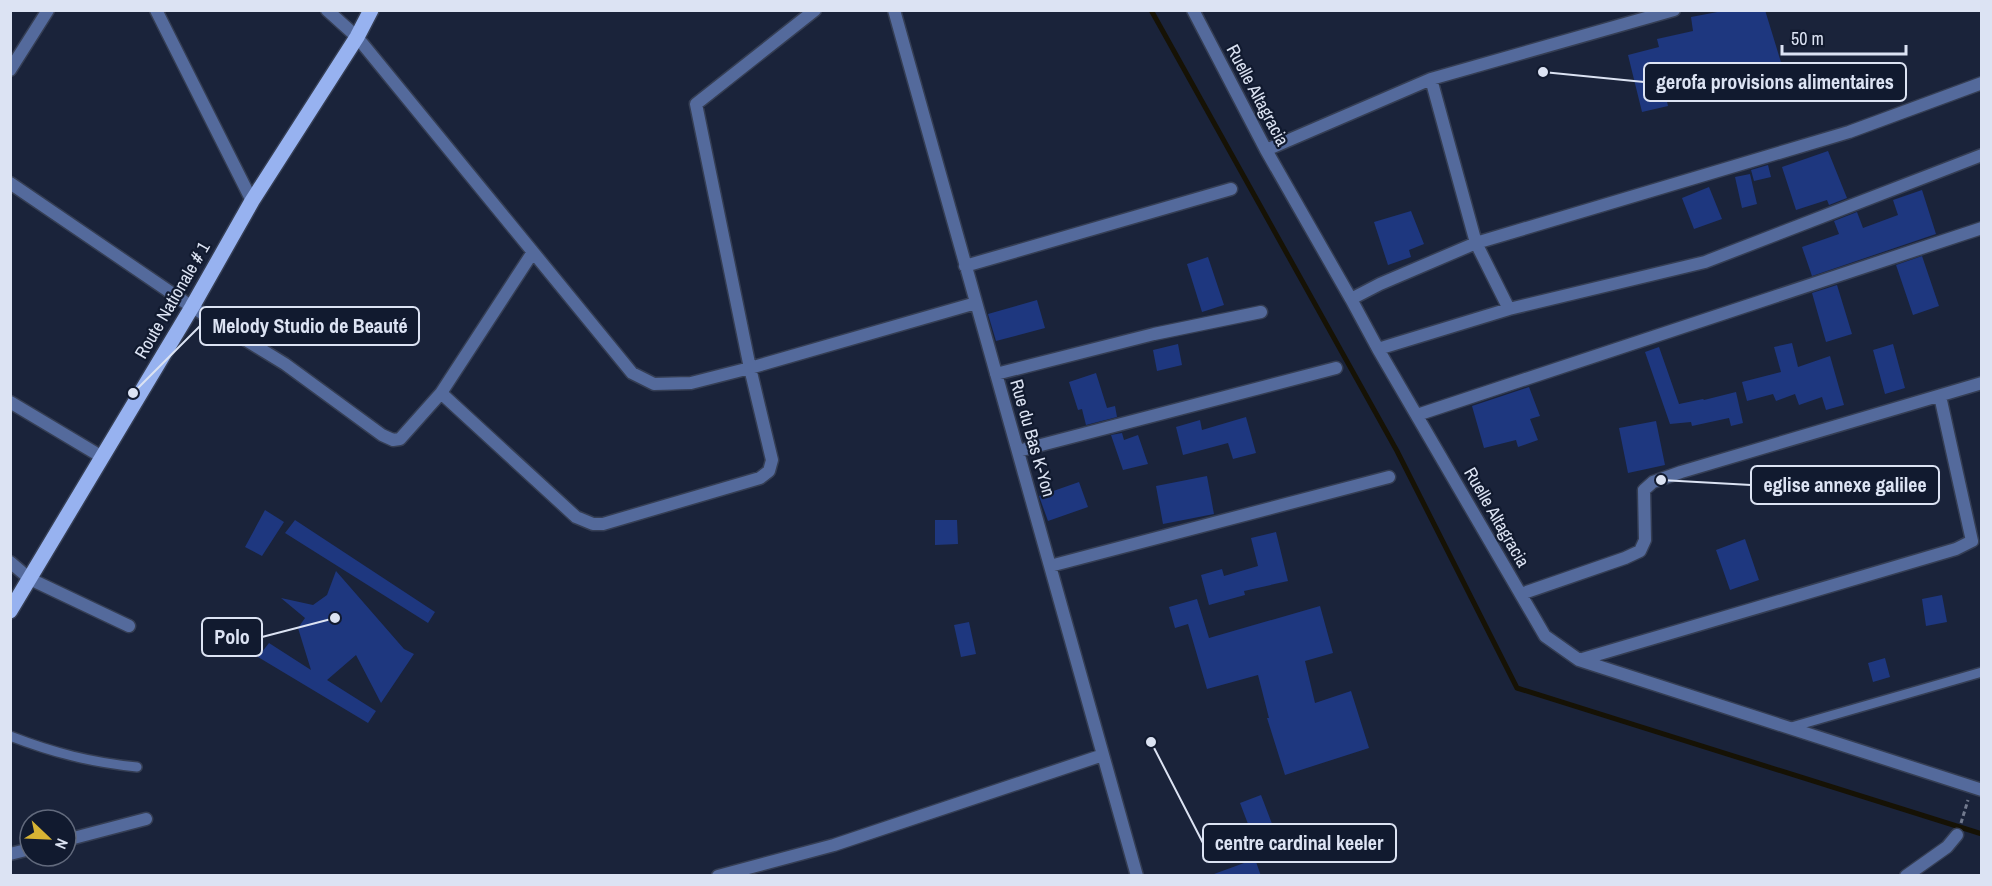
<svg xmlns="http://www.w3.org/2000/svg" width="1992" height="886" font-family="'Archivo Narrow',sans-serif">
	<rect width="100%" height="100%" fill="#1a233a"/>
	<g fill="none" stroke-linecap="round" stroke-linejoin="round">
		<path stroke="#161205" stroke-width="5" d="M1151,10L1397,451L1517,688L1982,834"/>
	</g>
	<path fill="#1e377f" d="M1728,10H1765L1784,72L1750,82L1702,89L1701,84L1665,93L1668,106L1642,112L1628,55L1659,47L1657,39L1693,31L1691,17Z
		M1828,151L1847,198L1829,205L1827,200L1796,210L1782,167Z
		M1768,165L1771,177L1754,181L1751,170Z
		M1750,174L1757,204L1742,208L1735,177Z
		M1709,187L1722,219L1694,229L1682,198Z
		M1922,190L1936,234L1812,276L1802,247L1839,234L1834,221L1857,212L1863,228L1898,215L1893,200Z
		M1411,211L1424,244L1409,250L1411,257L1388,265L1374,222Z
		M1922,256L1939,306L1913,315L1896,265Z
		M1208,257L1224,305L1202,312L1187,264Z
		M1837,285L1852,334L1826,342L1812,293Z
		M1037,300L1045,328L996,341L988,314Z
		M1792,343L1798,367L1830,356L1844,405L1826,410L1822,397L1799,405L1795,394L1776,401L1773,394L1747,401L1742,382L1781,372L1774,347Z
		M1178,344L1182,365L1157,371L1153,350Z
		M1893,344L1905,388L1885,394L1873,350Z
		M1659,347L1679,404L1703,399L1704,400L1736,392L1743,423L1731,426L1729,418L1692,426L1691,422L1670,424L1645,352Z
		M1096,373L1107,408L1115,406L1117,417L1086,425L1082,409L1078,410L1069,382Z
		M1529,387L1540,416L1530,419L1538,440L1518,447L1516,440L1484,448L1472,406Z
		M1246,417L1256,453L1233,459L1228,443L1183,455L1176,427L1200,420L1202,430Z
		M1656,421L1665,465L1628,473L1619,428Z
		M1122,433L1124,440L1138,435L1148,464L1123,470L1111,435Z
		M1207,476L1214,514L1163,524L1156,486Z
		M1079,482L1088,507L1048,521L1039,496Z
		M265,510L284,522L262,556L245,547Z
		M295,520L435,612L428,623L285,533Z
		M935,520H957L958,544L935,545Z
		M1276,532L1288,581L1244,591L1245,595L1209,605L1201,575L1222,569L1224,576L1258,566L1251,538Z
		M1745,539L1759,580L1730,590L1716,550Z
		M336,571L404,649L414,654L381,703L356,655L327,680L376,711L368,723L258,657L269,643L311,670L298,628L305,618L281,598L313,605L327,595Z
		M1942,595L1947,622L1926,626L1922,599Z
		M1197,599L1209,638L1320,606L1333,653L1305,661L1315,703L1351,691L1369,748L1285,775L1267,718H1269L1258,675L1207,689L1188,624L1175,628L1169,607Z
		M969,622L976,654L961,657L954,625Z
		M1885,658L1890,677L1873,682L1868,663Z
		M1261,795L1282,850L1261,858L1240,803Z
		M1255,859L1261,876H1215L1214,874Z"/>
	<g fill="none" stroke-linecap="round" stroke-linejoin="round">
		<defs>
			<path id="service" d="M1788,728L1982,672
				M10,736C54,753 90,762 137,767"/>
			<path id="minor" d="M156,10L252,201
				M327,10L357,37L632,373L654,384L691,383L750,368L976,303
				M894,10L1137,876
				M1193,10L1266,150L1351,299L1378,349L1545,636L1579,660L1982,790
				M10,70L48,10
				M1431,79L1476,243L1509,309
				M1266,150L1431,79L1674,10
				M10,183L192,307L285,364L382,435L393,440L400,439L441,393L576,517L593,524H603L760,478L769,471L772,460L750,368L696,104L815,10
				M965,266L1231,189
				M1351,299L1380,284L1476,243L1849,132L1982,83
				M1378,349L1509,309L1705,262L1982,155
				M996,374L1154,334L1261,312
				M441,393L533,252
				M10,402L102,457
				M1417,415L1982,228
				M1018,451L1336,368
				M10,562L30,579L129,626
				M1050,566L1389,477
				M1521,594L1625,558L1640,551L1645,540L1644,490L1653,482L1681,472L1982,383
				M1579,660L1956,549L1972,541L1940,396
				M66,840L146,819
				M10,854L30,849
				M718,876L834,845L1103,755
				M1906,876L1947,847L1957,835"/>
			<path id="primary" d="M10,611L192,307L252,201L357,37L371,10"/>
		</defs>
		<use href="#service" stroke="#353e54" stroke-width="12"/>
		<use href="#minor" stroke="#353e54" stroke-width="15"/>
		<use href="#primary" stroke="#353e54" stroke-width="18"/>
		<path stroke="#727a8e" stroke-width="3" stroke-dasharray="4.5 3" stroke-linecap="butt" d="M1961,823L1968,800"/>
		<use href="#service" stroke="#546a9c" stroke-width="9"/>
		<use href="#minor" stroke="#546a9c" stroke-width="12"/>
		<use href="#primary" stroke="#97b2f0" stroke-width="15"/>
	</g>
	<g text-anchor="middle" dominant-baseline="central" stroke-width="4.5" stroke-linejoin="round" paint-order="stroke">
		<g font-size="18" fill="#dce3f3" stroke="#111a2f">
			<text transform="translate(1258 95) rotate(62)">Ruelle Altagracia</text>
			<text transform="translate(172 300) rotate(-60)">Route Nationale # 1</text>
			<text transform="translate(1033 438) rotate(74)">Rue du Bas K-Yon</text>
			<text transform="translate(1497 517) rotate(60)">Ruelle Altagracia</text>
		</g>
	</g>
	<path fill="none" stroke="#dce3f3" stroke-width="2" d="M1543 72L1644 82M133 393L200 326M1661 480L1751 485M335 618L262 637M1151 742L1203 843"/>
	<g fill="#dce3f3" stroke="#111a2f" stroke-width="2">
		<circle cx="1543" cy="72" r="6"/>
		<circle cx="133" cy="393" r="6"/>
		<circle cx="1661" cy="480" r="6"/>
		<circle cx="335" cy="618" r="6"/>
		<circle cx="1151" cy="742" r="6"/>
	</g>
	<g fill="#111a2f" stroke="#dce3f3" stroke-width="2">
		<rect x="1644" y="63" width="262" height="38" rx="6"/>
		<rect x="200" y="307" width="219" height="38" rx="6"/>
		<rect x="1751" y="466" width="188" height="38" rx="6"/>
		<rect x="202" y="618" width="60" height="38" rx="6"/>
		<rect x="1203" y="824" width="193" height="38" rx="6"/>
	</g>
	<g font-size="20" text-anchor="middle" font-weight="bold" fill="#dce3f3">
		<text x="1775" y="89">gerofa provisions alimentaires</text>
		<text x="310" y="333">Melody Studio de Beauté</text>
		<text x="1845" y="492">eglise annexe galilee</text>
		<text x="232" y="644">Polo</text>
		<text x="1299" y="850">centre cardinal keeler</text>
	</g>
	<rect width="1992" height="886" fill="none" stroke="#dce3f3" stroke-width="24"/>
	<g transform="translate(48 838) rotate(113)"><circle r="28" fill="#111a2f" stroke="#626a7d" stroke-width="1.5"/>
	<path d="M0-4.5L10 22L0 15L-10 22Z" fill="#d8b434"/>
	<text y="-9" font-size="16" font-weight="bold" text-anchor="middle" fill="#dce3f3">N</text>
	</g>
	<path d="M1782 45v9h124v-9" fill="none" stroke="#dce3f3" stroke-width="3"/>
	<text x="1791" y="45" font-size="18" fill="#dce3f3" stroke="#111a2f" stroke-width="4.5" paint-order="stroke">50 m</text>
</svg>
